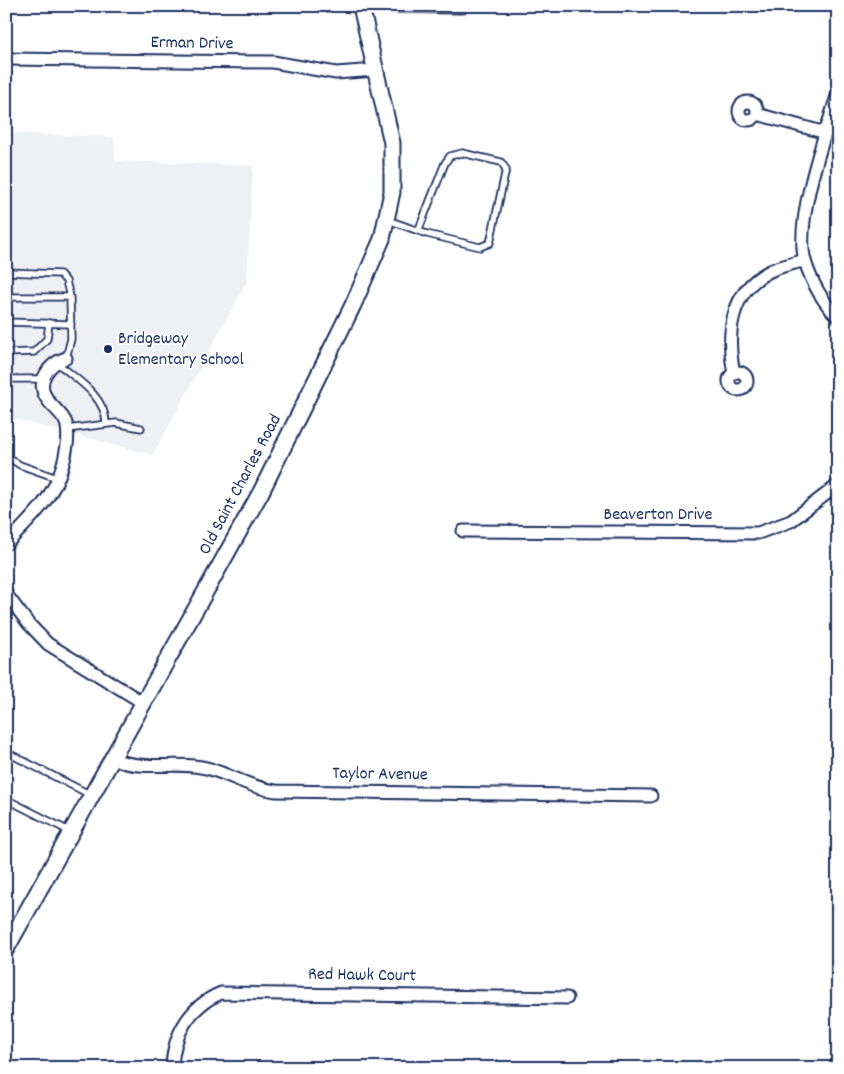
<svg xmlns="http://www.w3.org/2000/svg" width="844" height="1074" font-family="Dekko,sans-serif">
	<rect width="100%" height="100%" fill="#fff"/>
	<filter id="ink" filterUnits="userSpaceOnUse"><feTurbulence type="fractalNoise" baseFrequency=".02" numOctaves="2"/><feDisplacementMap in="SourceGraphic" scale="10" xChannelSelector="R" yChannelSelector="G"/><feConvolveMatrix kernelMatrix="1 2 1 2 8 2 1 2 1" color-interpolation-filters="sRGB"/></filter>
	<g filter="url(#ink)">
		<path fill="#eff0f4" d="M6,133L114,137L115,161L253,165L247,281L153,455L6,417Z"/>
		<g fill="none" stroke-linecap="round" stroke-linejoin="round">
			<defs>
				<path id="lane" d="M362,9L463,10L465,6
					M388,220L427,234L480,247L490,243L506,169L501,162L462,153L450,156L445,163L419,229
					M6,272L60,274L66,281L70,297
					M6,297H70L71,339L66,358
					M6,322L71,324
					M6,353L34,352L47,339L49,323
					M56,362C76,379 106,396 106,424
					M6,379H43
					M67,429L116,423L141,428
					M6,456L20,465L57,478
					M6,752L91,795
					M6,799L71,832"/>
				<path id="street" d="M836,6L838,7
					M6,59L273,62L336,73L376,70
					M838,93C825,134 794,220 805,261C811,281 823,303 838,317
					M739 111a9 9 0 1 1 18 0a9 9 0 1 1-18 0Z
					M757,114L826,133
					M729 381a9 9 0 1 1 18 0a9 9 0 1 1-18 0Z
					M734,373C726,335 730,292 768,272C779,266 793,264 805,260
					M463,531L758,533L791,521L838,485
					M6,544C37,513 61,491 67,445C68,440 68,428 66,423C63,414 52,407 47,399C35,382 49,363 66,358
					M6,594L28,623L48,644L142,702
					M114,759C144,772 178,760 210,769C233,776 251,788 276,791L651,796
					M172,1068C173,1034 190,1006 221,993L567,998"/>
				<path id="secondary" d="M6,949L261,492L353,305L382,239L392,192V143L361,6"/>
			</defs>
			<use href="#lane" stroke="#1b2f5e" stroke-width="9"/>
			<use href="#street" stroke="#1b2f5e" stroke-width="15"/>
			<use href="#secondary" stroke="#1b2f5e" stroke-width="19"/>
			<use href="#lane" stroke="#fff" stroke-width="5.5"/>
			<use href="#street" stroke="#fff" stroke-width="11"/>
			<use href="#secondary" stroke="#fff" stroke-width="15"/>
		</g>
	</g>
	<circle fill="#1b2f5e" stroke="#fff" stroke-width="2" cx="108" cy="349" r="5"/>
	<g text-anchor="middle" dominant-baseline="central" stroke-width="4" stroke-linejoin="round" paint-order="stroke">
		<g font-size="18" fill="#1b2f5e" stroke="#fff">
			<text transform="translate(192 44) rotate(1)">Erman Drive</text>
			<text transform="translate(241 485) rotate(-62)">Old Saint Charles Road</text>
			<text x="658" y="515">Beaverton Drive</text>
			<text transform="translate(380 775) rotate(1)">Taylor Avenue</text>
			<text transform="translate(362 976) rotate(1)">Red Hawk Court</text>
		</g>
		<g font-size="18" fill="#1b2f5e" stroke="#fff" text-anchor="start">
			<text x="118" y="339">Bridgeway<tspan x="118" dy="21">Elementary School</tspan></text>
		</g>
	</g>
	<rect width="844" height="1074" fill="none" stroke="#fff" stroke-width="25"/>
	<rect x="12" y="12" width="819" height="1049" fill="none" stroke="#1b2f5e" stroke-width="2" filter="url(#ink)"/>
</svg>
